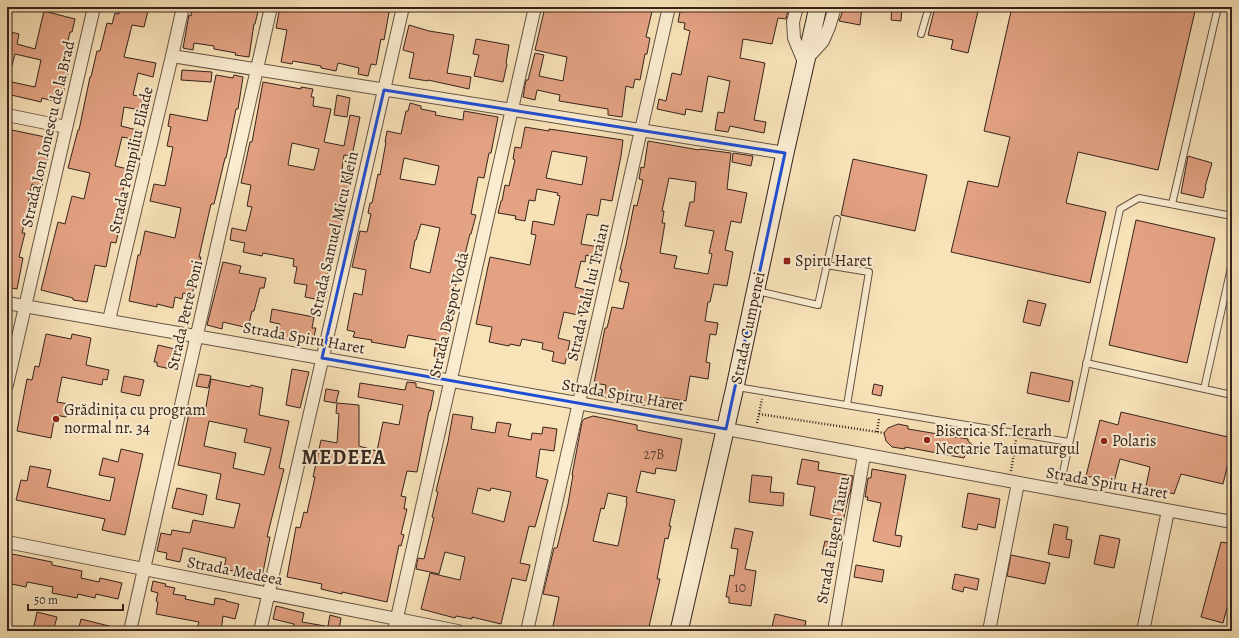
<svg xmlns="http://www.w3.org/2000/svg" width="1239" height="638" font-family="Alegreya,serif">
	<rect width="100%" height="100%" fill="#f8e2b8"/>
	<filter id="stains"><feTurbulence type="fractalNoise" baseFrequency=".005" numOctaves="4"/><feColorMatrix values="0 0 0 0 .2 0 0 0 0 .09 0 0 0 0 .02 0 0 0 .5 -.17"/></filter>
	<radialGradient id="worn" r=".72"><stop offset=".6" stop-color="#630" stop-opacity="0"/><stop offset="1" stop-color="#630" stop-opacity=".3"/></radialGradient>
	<path fill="#e3a283" stroke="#34231d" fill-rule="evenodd" d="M119,7H149L144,27L132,25L124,57L156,63L153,77L138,73L133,95L143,97L140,110L124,107L121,126L141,131L139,140L122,137L115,166L128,169L122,195L126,196L120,220H121L116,243L111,242L106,267L95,265L87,302L73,300V298L41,290L58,222L65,224L72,196L84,199L90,173L68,168L78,130H79L90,77H91L97,51H100L107,23L112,24L115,13L119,14Z
		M192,7H259L255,24H254L249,57L235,55L236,53L214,49V46L194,43L193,50L183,48L189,15L191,16Z
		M280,7H390L384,40L381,39L376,65L371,64L368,76L358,74L359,68L338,63L336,71L321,68V66L293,61L292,64L281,62L287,30L276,28Z
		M545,7H653L646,37L650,38L647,54H645L640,80L635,79L633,88L626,86L622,117L608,115V109L559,101L560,95L537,90L535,100L523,97L526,80H528L535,53L544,55L539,76L563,81L567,57L535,50Z
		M681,7H774L788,10L786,19L778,18L772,44L743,39L740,58L765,63L754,120L766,122L764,133L730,126L728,132L715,130L718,112L724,113L730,81L708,76L702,112L686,109L685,115L657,109L659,99L666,101L672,73L681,75L690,31L684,29L685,23L678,22Z
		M846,7H862L860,25L839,21L844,8Z
		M892,7H902L901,21L891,20Z
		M935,7H979L968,53L951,49L953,40L928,35Z
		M1012,7H1196L1158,170L1078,152L1066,203L1106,212L1090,283L951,252L968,181L998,187L1010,137L984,131Z
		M44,11L75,19L72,32H70L61,70L68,72L61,103L42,98L41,102L7,94V81L35,87L41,60L15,54L11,69L7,68V31L19,34L17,44L35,49Z
		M409,25L429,31L454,35L447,73L471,77L469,89L428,80V81L409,78L414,53L403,50Z
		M476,39L509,45L506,63L507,64L503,82L474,76L479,55L473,54Z
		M182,70L212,72L211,82L181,80Z
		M216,75L233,78L234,75L243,77L238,109H236L226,158H225L214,204H211L199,257H201L192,295L183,293L182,299L175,297L173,308L157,304V307L129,301L138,255H140L145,231L175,238L181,208L150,201L154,184L165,186L173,147L167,146L171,127L168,126L170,114L207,121Z
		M263,82L301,89V87L313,89L311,97H314L313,106L331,109L324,142L344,146L350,115L360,117L352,156L344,155L341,176L351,177L337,246L334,245L327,277H330L325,301L305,297L307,285L294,283L297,267L293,266L294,259L263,253L262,256L243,252L245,243L230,240L232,228L246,231L252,207L247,206L251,185L241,183L250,142H252ZM292,143L319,149L314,170L288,165Z
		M337,95L350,98L347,117L334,115Z
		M410,103L421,106V109L436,112L435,115L463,120L464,111L498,117L491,153H489L484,178L478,177L471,214L476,215L471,234H470L463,262H461L454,293H456L454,304L451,303L445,332H449L443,358L434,356L436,340L408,335L405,348L371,342L372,340L353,337L355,332L347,330L354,293L362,295L366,270L352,267L360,231L367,232L371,214L368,213L370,203H372L378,174L380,175L386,142H385L387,131L401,134L406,111H408ZM404,158L439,166L435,185L400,179ZM421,224L440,228L430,273L410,268L415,240H416Z
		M525,127L549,131V129L623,140L621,156L612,201L601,199L598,216L587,214L581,244L599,247L597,258L586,255L585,262L581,261L575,287L590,291L588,301L585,300L582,316L564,312L558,338L570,341L565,364L552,361L554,352L542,349L543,343L522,339L520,346L510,344L509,346L489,342L492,327L476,324L490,257L530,265L536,235L531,234L533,221L554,225L560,196L557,195L558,193L537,189L535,201L529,200L525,221L515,219L516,216L498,213L501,201H502L505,185L509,186L515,160L513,159L515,147L521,148ZM552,151L587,157L582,185L546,178Z
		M7,129L50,138L46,158L48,159L46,165H47L42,187L32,184L28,204H29L22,233H25L19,257L23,258L17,289L7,287Z
		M648,141L699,150L700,149L731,153L727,189L747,193L741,223L731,221L725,250L733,252L727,286L714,284L710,302H708L705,321L718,323L716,335L710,334L706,362L710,363L708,379L690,376L686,401L658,397L656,407L631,403V402L604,397L606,385L594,383L605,328H607L612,307L623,309L629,283L619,281L622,270L620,269L626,245L634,205L637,206L643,180L639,179L641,167L644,168ZM669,178L696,182L694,202H690L685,226L714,231L709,253L712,254L708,274L674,268L677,256L660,253L665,223H662L664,211H662Z
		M733,153L753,156L751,166L732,162Z
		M1188,156L1212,163L1205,187L1206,188L1203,198L1181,193Z
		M853,159L927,175L915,231L841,215Z
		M1136,220L1215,238L1187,363L1109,345Z
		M223,262L241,266L239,273L266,278L264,288H260L254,311H252L248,328L223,322L222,329L207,325Z
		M1028,300L1046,304L1040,326L1023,322Z
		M272,309L314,317L312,328H316L312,345L277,338L280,324L270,322Z
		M46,334L71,339L72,334L91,338L86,365L109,370L107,380L103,379L102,385L62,377L57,402L69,404L66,417L55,415L51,438L17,431L27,379L32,380L35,366L39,367Z
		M158,345L175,349L170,369L157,366V362H154Z
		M292,369L309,372L300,408L286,405Z
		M1031,372L1073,381L1069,402L1027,393Z
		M199,374L211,376L208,388L196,386Z
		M124,376L144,380L140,396L121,392Z
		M211,379L250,387L251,385L263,388L259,415L289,421L279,468L284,469L267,537H270L262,577L224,569L226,558L183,548L180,562L166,559L167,553L157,551L161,533L171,535L172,530L190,533L193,520L234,528L240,504L216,499L221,474L178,465L190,409L205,412ZM209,421L247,429L244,442L271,448L264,475L233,468L236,453L204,446Z
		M407,382L416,383V387L434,391L430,411H429L417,472L407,471L401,496L406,497L404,509H407L401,534L404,535L401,546L399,545L387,602L342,592V594L321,589L322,584L287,577L296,527L300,528L304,512L307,513L315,477H313L321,440L337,443L339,414L336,413L337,403L359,405V446L377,451L383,422L399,425L403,405L358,397L360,383L405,390Z
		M874,384L883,386L881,396L872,394Z
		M326,389L339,391L336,403L324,401Z
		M1121,412L1232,438V447L1223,484L1181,474L1174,494L1157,489L1156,493L1145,491L1150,467L1120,459L1114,482L1086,476L1100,420L1118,425Z
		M453,414L473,417L471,429L495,433L497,422L511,424L508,436L531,440L532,433L542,434L543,427L557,429L554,451L540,449L536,477L548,480L535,527L529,526L520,563L530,565L526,581L512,578L501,624L472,617V619L456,616L455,618L421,609L430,573L460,580L465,557L445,552L439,574L416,569L418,558L424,559L434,518L432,517L438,492L436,491L448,442ZM478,488L490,491L491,488L511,492L504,522L472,513Z
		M593,416L637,425V430L682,439L676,471L656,468L655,474L641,471L636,492L675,500L669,526H671L668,539L665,538L657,579H660L648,631H552L559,597L543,594L554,548H557L568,504L573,475H572L582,422L584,419ZM608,493L627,497L626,502L627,503L618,546L593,541L601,508L604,509Z
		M898,424L908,426V429L968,439V441L979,451L965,455L964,458L905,447V449L892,447L886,441L884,433L888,428Z
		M121,449L143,454L125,535L102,530L105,519L16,500L21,480L27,481L30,466L51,470L47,487L110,501L115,478L99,475L103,458L118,462Z
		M802,459L819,462L818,470L853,476L850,494H849L843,522L810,515L815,487L797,484Z
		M872,469L906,475L895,535L902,536L900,547L873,541L881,503L867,500L868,497H865L868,478H871Z
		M752,475L772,477L770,492L784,493L783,506L749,502Z
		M177,488L207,495L203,515L172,508Z
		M968,493L1000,499L995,528L978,524L977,530L962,527Z
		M1054,524L1068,527L1066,539L1072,540L1069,558L1048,554Z
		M735,528L753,532L745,569L756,571L751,606L729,603V597H726L730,575L734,576L738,549L731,548Z
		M1100,535L1120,539L1114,568L1094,564Z
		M825,541L838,544L836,557L822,554Z
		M1221,542L1232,544V589L1223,623L1201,617Z
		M7,553L52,562V565L82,571L81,578L99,582L100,578L122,583L118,599L96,594L95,598L78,594L77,598L52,593L53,587L27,582L26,587L7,583Z
		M1011,555L1050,563L1045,584L1007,576Z
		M856,565L884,570L882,582L854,577Z
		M955,574L979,579L977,590L964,587L963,592L952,589Z
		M153,581L166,584L165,586L175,588L173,594L186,596L185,599L214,605L215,598L226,600V601L239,604L235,619L223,616L221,631H207L197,629L199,622L156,614L158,602L156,601L158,593L151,591Z
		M276,606L304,613L302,622L325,626L324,631H293L294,624L273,619Z
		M37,612L57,617L53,631H33Z
		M775,614L806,621L804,631H771Z
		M330,615L341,618L339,631H327Z
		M81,619L113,627L112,631H78Z"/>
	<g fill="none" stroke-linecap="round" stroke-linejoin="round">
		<defs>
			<path id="service" d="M921,34L929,7
				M1172,204L1218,7
				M826,265L869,272L847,405
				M757,291L818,305L837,219
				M1086,363L1232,395
				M737,387L1069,442
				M1204,389L1232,263
				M1059,491L1120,209L1139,198L1232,216"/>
			<path id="minor" d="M797,7L793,22L794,38L804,62L823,41L829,27L835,7
				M172,56L785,153
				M7,115L66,127
				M7,303L726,429L1232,522
				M109,320L172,56L183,7
				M7,385L94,7
				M7,542L458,631
				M130,631L271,7
				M260,631L403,7
				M394,631L535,7
				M527,631L669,7
				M834,631L864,455
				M989,631L1018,483
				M1143,631L1168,511"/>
			<path id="secondary" d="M679,631L735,387L785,153L818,7"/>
		</defs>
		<use href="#service" stroke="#655344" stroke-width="8"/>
		<use href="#minor" stroke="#655344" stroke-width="14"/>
		<use href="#secondary" stroke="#34231d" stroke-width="19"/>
		<path stroke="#34231d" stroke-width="2.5" stroke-dasharray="1 2" stroke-linecap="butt" d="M759,414L884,433
			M757,423L762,399
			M877,432L879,419
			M1011,471L1016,440"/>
		<use href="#service" stroke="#faecd1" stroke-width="6"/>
		<use href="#minor" stroke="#faecd1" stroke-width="12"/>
		<use href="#secondary" stroke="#faecd1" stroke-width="17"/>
	</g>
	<path fill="none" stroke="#1d4ed8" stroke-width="3" stroke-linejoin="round" d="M384,90L785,153L726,429L322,358Z"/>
	<g fill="#8f2418" stroke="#faecd1" stroke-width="1.5">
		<rect x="783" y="257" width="8" height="8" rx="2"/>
		<circle cx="56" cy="419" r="4"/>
		<circle cx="927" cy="440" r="4"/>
		<circle cx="1104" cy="441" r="4"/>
	</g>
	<g text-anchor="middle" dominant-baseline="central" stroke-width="4" stroke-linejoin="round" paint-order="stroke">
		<g font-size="14" fill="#604336">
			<text x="654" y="454">27B</text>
			<text x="740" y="587">10</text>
		</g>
		<g font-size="16" fill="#34231d" stroke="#faecd1">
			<text transform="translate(48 134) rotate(-77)">Strada Ion Ionescu de la Brad</text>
			<text transform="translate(131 160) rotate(-77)">Strada Pompiliu Eliade</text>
			<text transform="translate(334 234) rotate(-77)">Strada Samuel Micu Klein</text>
			<text transform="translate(588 292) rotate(-77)">Strada Valu lui Traian</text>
			<text transform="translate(185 315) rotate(-77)">Strada Petre Poni</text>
			<text transform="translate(449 315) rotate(-77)">Strada Despot Vodă</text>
			<text transform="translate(748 328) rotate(-78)">Strada Cumpenei</text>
			<text transform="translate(304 338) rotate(10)">Strada Spiru Haret</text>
			<text transform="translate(623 395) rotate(10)">Strada Spiru Haret</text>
			<text transform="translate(1107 483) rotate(10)">Strada Spiru Haret</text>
			<text transform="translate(833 540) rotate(-80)">Strada Eugen Tăutu</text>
			<text transform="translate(235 571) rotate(11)">Strada Medeea</text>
		</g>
		<g font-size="16" fill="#34231d" stroke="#faecd1" text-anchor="start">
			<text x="795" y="261">Spiru Haret</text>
			<text x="64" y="410">Grădinița cu program<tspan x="64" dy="18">normal nr. 34</tspan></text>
			<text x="935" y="431">Biserica Sf. Ierarh<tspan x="935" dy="18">Nectarie Taumaturgul</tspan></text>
			<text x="1112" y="441">Polaris</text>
		</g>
		<g font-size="20" font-weight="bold" letter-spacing="1" fill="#34231d" stroke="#faecd1">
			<text x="344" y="457">MEDEEA</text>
		</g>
	</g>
	<rect width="1239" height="638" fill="none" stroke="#f8e2b8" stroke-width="24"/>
	<rect x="8" y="8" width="1223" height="622" fill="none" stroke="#34231d" stroke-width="2"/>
	<rect x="12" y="12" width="1215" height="614" fill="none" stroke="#34231d"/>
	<path d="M28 604v6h95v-6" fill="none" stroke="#34231d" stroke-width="2"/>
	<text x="34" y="604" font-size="12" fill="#34231d" stroke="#faecd1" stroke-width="3" paint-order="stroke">50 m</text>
	<rect width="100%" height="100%" filter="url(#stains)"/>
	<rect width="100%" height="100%" fill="url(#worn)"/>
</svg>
